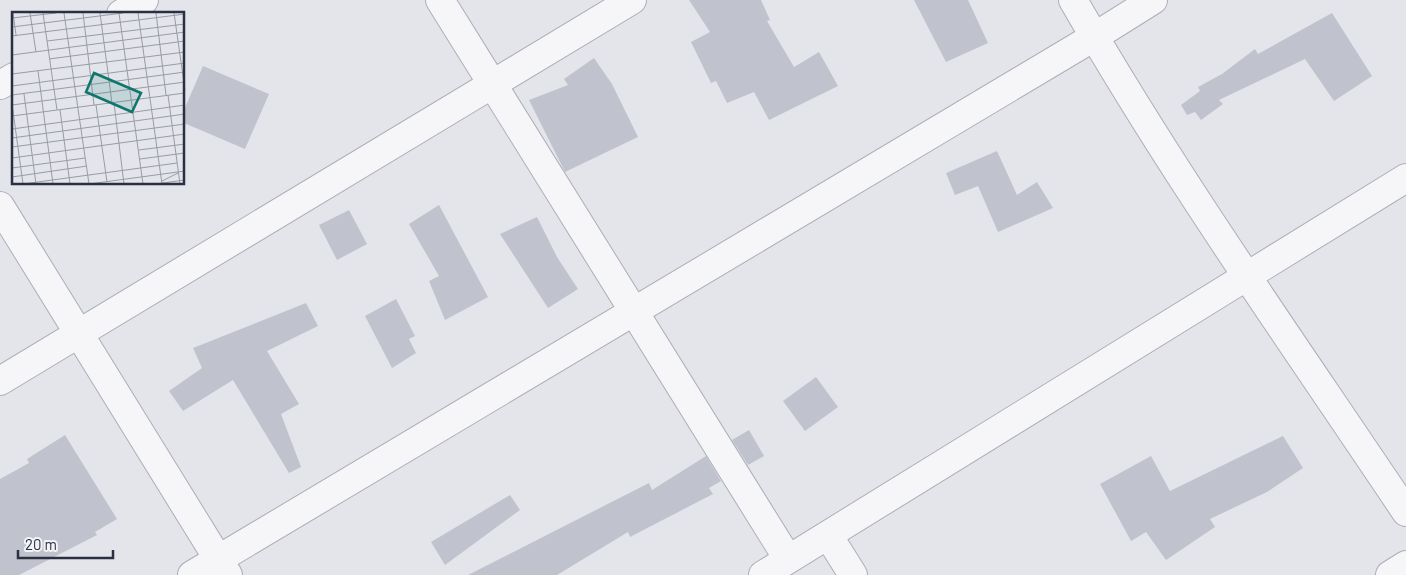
<svg xmlns="http://www.w3.org/2000/svg" width="1406" height="575" font-family="Barlow,sans-serif">
	<rect width="100%" height="100%" fill="#e3e5eb"/>
	<path fill="#c0c3cd" d="M689,0H761L770,20L767,21L794,67L819,52L838,86L769,120L754,92L727,103L716,81L711,83L691,42L710,32Z
		M914,0H968L988,43L946,62Z
		M1332,13L1372,76L1334,101L1305,59L1219,100L1223,104L1201,120L1195,112L1187,115L1181,105L1200,91L1198,87L1222,74L1255,49L1258,54Z
		M594,58L612,84L638,137L565,172L529,100L568,85L564,79Z
		M203,66L269,94L245,149L184,123V110Z
		M997,151L1017,195L1037,182L1053,208L998,232L978,186L955,195L946,173Z
		M439,205L488,297L445,320L429,281L439,276L409,224Z
		M349,210L367,244L337,260L319,225Z
		M537,217L557,257L578,289L548,308L500,234Z
		M396,299L415,336L409,339L416,353L392,368L365,316Z
		M306,303L318,326L267,351L299,404L281,414L301,467L289,473L233,380L183,411L169,391L202,368L193,348Z
		M816,377L838,407L805,431L783,401Z
		M749,430L764,456L748,465L732,440Z
		M65,435L117,519L95,532L97,535L19,575H0V479L29,463L27,459Z
		M1283,436L1303,468L1267,492L1210,519L1215,527L1166,560L1146,532L1131,541L1100,484L1151,456L1170,491Z
		M706,456L721,481L709,488L713,494L630,537L628,532L557,575H468L649,483L652,490Z
		M510,495L520,510L445,565L431,542Z"/>
	<g fill="none" stroke-linecap="round" stroke-linejoin="round">
		<defs>
			<path id="minor" d="M440,0L788,559
				M1073,0C1174,176 1293,343 1406,512
				M121,14L144,0
				M0,85L14,77
				M0,206L228,575
				M0,381L632,0
				M828,535L853,575
				M192,575L1094,37L1153,0
				M763,575L1406,178
				M1390,575L1406,565"/>
		</defs>
		<use href="#minor" stroke="#acaeb8" stroke-width="30"/>
		<use href="#minor" stroke="#f6f6f9" stroke-width="28"/>
	</g>
	<g transform="translate(12 12)">
		<rect width="172" height="172" fill="#e3e5eb"/>
		<path fill="none" stroke="#999ca7" stroke-width="1" d="M1,1L4,23M18,1L24,40M31,1L45,98M52,1L77,172M71,1L82,93M88,1L100,91M107,1L131,172M126,1L150,172M144,1L154,83M162,1L173,78M0,6L44,1M0,15L111,1M0,24L173,2M35,29L173,12M0,43L173,20M37,47L173,29M26,59L41,172M0,62L173,40M0,74L173,51M12,82L24,172M0,83L173,60M156,83L168,172M102,91L112,172M0,92L11,172M0,93L173,70M84,93L95,170M48,98L58,172M0,104L173,81M0,117L173,93M0,126L173,102M0,135L173,112M127,138L173,132M0,146L173,122M128,147L173,141M0,156L73,146M0,165L75,154M150,169L166,161M11,172L165,151M77,172L173,159M143,172L173,168"/>
		<path fill="#0f766e" fill-opacity="0.15" stroke="#0f766e" stroke-width="2.5" d="M82,61L129,81L120,100L74,80Z"/>
		<rect width="172" height="172" fill="none" stroke="#2b2f42" stroke-width="2.5"/>
	</g>
	<path d="M18 550v8h95v-8" fill="none" stroke="#2b2f42" stroke-width="2.5"/>
	<text x="25" y="550" font-size="15" fill="#2b2f42" stroke="#f3f4f8" stroke-width="4" paint-order="stroke">20 m</text>
</svg>
